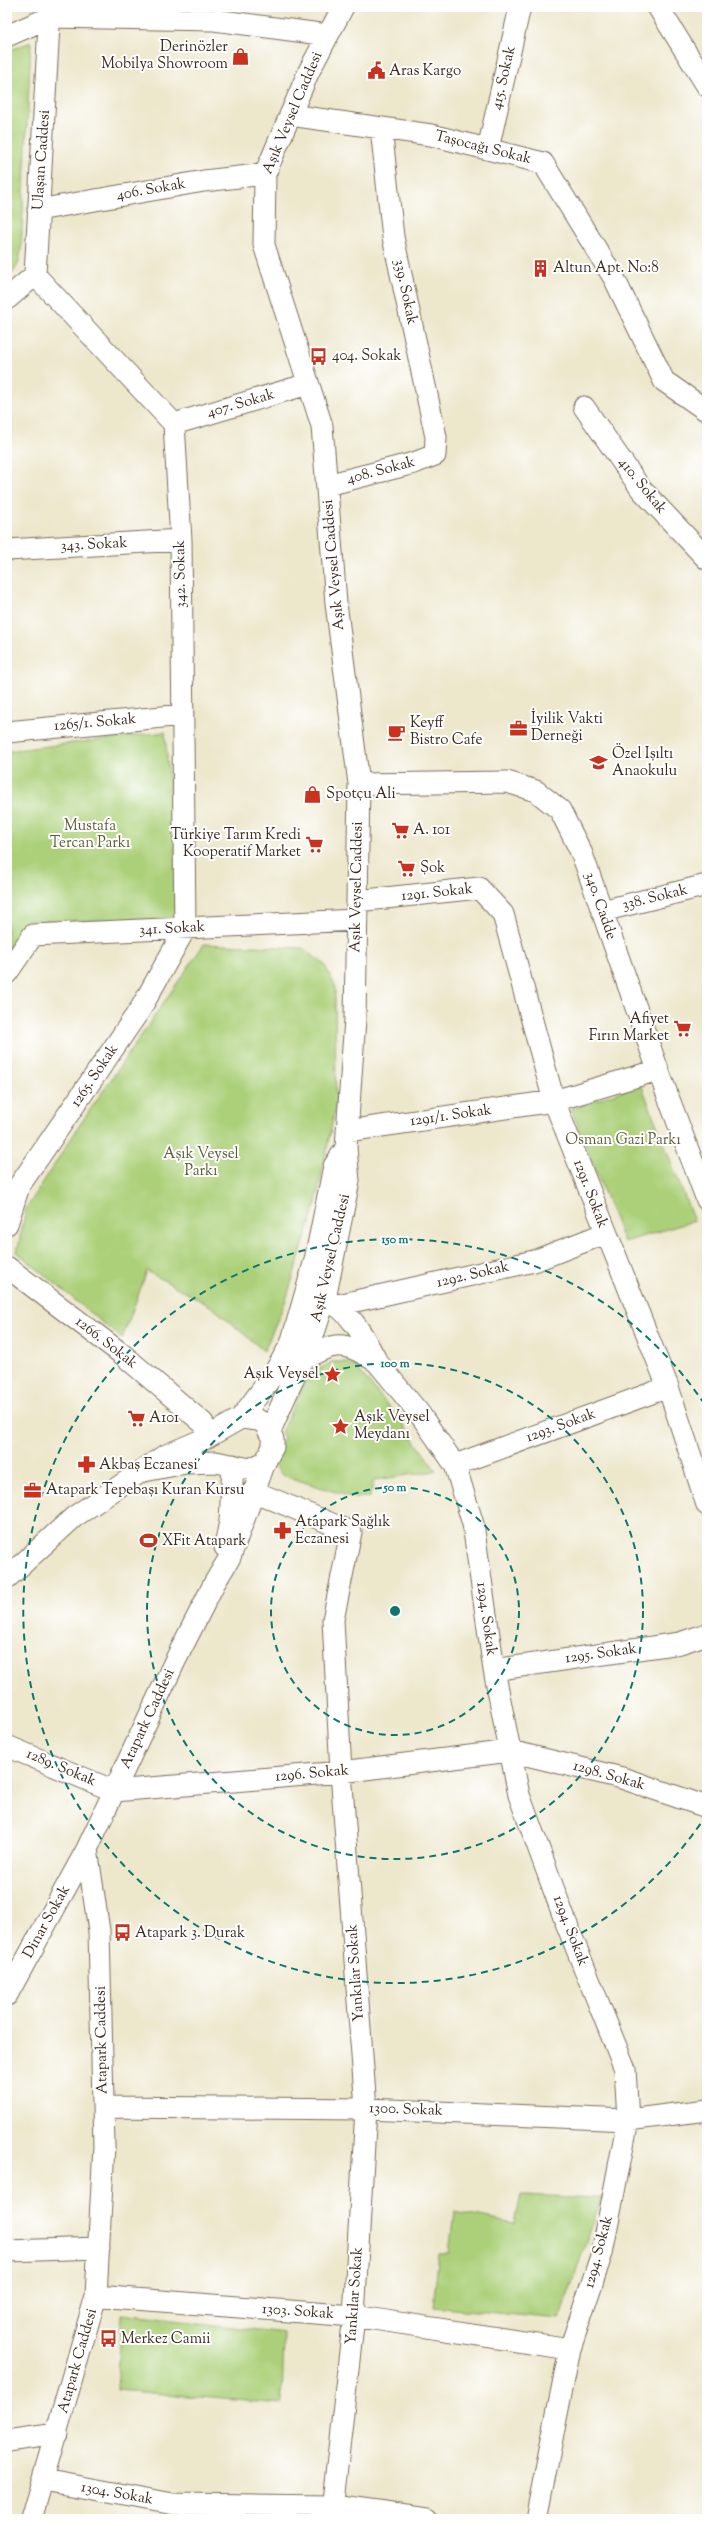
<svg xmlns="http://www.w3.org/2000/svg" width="714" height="2526" font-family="'Sorts Mill Goudy',serif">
	<rect width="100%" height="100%" fill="#fff"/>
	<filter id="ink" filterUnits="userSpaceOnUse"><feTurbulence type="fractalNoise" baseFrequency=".025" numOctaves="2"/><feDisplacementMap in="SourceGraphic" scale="8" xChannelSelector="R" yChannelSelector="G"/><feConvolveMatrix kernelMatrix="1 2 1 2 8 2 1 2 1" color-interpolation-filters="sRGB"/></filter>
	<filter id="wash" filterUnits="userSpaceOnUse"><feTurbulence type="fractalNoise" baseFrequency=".012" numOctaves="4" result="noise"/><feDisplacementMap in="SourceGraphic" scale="16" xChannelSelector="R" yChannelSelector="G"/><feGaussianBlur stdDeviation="0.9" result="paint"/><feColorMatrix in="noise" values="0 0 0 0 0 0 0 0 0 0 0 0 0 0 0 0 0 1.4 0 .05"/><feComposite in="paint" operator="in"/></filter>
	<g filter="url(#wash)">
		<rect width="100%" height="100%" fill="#ede7cc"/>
		<path fill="#acd079" stroke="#747d4c" d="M31,42L21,251L18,265L7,281V51Z
			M165,732L181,919L28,921L7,950V751Z
			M204,944L303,948L324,964L335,985L336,1104L316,1203L286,1300L264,1351L212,1307L147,1271L122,1339L17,1252L26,1209L81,1123Z
			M641,1084L694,1221L624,1242L571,1109Z
			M332,1362H345L356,1367L401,1421L436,1471L374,1480L370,1497L354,1498L282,1475L274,1464L284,1438L281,1432L308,1375Z
			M521,2195L602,2198L559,2319L433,2307L439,2253H449L454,2211L515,2223Z
			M122,2314L284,2333L282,2404L117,2390Z"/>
	</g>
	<g filter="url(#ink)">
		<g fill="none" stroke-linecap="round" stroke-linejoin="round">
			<defs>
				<path id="minor" d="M658,7L707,86
					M7,36L50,17L214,20L328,35
					M290,115L431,135L543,163L614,278L664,381L707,411
					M488,149L520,7
					M38,210L204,181L265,174
					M7,299L35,275L50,7
					M584,407L641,489L707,559
					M174,424L308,384
					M327,485L414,463L435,455L436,437L393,237L381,128
					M7,550L181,540
					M7,732L183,715
					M359,784L507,782L536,791L560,810L582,854L658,1070L707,1200
					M357,901L479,888L503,914L554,1101L668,1387L707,1505
					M602,911L707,885
					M7,973L33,935L356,920
					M347,1131L554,1101L658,1070
					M7,1224L19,1186L141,1008L185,929L181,540L174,424L35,275
					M7,1267L122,1354L203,1423
					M338,1305L534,1261L606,1233
					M300,1361C337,1341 342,1340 377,1362C365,1339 352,1312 327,1300
					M377,1362L419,1413L455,1465L473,1524L494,1670L519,1795L565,1920L625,2069L628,2120L602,2253L570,2349L536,2519
					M241,1418L273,1375L291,1344L315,1260L334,1166L346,1148
					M270,1431L315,1330L325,1299L349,1181L346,1148L355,1019L359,784L336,603L322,426L264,245L265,174L309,71L343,7
					M455,1465L668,1387
					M253,1491L351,1532L333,1620L341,1772L366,2109L354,2316L331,2519
					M225,1547L230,1521L233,1465
					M7,1578L74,1517L164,1456L204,1439L241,1418L258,1420L265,1424L273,1439V1447L265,1462L250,1469L216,1462L186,1463L144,1471
					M494,1670L680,1643L707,1634
					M7,1746L114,1791L341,1772L510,1751L622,1778L707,1807
					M7,1995L87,1849
					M103,2107L366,2109L628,2120L707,2110
					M7,2251L99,2248
					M96,2296L354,2316L570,2349
					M7,2441L57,2434
					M44,2480L173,2504L333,2506L428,2519
					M31,2519L96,2296L104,2146L99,1931L87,1849L175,1661L215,1582L230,1557L265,1462"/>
			</defs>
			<use href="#minor" stroke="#796c5b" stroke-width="23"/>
			<use href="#minor" stroke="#fff" stroke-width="21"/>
		</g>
	</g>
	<g fill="none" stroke="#0f766e" stroke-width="2" stroke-dasharray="7 5">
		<circle cx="395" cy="1611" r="124"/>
		<circle cx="395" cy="1611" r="248"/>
		<path d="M707 1814A372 372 0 1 1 707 1408"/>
	</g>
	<defs>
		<symbol id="shop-bare" viewBox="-9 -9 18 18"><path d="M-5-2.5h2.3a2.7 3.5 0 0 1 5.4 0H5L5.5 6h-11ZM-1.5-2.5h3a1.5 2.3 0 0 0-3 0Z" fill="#c8321e" stroke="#fff" stroke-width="2.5" paint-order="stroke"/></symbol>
		<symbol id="civic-bare" viewBox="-9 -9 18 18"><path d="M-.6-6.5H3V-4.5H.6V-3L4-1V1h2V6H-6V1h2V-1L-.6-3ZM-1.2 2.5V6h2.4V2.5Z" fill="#c8321e" stroke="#fff" stroke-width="2.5" paint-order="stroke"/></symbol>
		<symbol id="building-bare" viewBox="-9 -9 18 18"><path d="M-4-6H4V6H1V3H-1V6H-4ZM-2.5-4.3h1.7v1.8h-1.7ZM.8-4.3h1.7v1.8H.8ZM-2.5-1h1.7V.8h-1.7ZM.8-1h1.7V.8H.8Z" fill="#c8321e" stroke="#fff" stroke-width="2.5" paint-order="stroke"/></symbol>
		<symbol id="bus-bare" viewBox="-9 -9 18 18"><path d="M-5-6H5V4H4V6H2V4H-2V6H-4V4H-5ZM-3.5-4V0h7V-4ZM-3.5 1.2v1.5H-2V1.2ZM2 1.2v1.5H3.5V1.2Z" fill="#c8321e" stroke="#fff" stroke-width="2.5" paint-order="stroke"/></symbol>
		<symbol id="office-bare" viewBox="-9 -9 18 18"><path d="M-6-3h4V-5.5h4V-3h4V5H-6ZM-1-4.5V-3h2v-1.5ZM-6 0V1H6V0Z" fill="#c8321e" stroke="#fff" stroke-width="2.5" paint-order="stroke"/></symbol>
		<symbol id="cafe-bare" viewBox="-9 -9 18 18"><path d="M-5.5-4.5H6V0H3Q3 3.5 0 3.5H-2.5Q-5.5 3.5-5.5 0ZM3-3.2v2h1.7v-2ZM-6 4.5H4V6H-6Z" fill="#c8321e" stroke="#fff" stroke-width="2.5" paint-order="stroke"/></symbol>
		<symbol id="school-bare" viewBox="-9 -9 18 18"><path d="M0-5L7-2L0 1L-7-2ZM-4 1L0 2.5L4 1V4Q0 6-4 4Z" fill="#c8321e" stroke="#fff" stroke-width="2.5" paint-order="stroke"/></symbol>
		<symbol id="supermarket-bare" viewBox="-9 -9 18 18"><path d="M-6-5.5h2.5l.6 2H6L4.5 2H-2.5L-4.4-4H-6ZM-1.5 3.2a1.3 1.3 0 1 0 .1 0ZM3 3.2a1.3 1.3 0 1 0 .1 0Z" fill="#c8321e" stroke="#fff" stroke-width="2.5" paint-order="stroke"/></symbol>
		<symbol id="sight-bare" viewBox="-9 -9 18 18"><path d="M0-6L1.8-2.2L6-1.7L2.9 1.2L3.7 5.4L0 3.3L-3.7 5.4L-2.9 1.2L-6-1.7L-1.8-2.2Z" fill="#c8321e" stroke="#fff" stroke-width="2.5" paint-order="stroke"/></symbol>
		<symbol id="pharmacy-bare" viewBox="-9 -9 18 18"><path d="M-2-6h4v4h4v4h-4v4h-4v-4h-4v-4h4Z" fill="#c8321e" stroke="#fff" stroke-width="2.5" paint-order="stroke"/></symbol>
		<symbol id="stadium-bare" viewBox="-9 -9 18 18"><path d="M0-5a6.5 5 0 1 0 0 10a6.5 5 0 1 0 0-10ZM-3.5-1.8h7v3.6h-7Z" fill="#c8321e" stroke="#fff" stroke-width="2.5" paint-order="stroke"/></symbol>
	</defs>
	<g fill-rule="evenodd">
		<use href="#shop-bare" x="228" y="44" width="25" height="25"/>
		<use href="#civic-bare" x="364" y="58" width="25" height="25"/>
		<use href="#building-bare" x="528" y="256" width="25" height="25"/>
		<use href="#bus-bare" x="306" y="344" width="25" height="25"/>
		<use href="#office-bare" x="506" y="716" width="25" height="25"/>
		<use href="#cafe-bare" x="384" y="720" width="25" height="25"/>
		<use href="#school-bare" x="586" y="750" width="25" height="25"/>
		<use href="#shop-bare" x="300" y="782" width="25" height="25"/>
		<use href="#supermarket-bare" x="388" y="818" width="25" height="25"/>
		<use href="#supermarket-bare" x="302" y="832" width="25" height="25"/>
		<use href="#supermarket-bare" x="394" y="856" width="25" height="25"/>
		<use href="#supermarket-bare" x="670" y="1016" width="25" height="25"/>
		<use href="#sight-bare" x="320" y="1362" width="25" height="25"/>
		<use href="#supermarket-bare" x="124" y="1406" width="25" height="25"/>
		<use href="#sight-bare" x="328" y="1414" width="25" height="25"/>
		<use href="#pharmacy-bare" x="74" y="1452" width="25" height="25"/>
		<use href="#office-bare" x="20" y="1478" width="25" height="25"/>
		<use href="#pharmacy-bare" x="270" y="1518" width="25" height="25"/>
		<use href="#stadium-bare" x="136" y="1528" width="25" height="25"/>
		<use href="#bus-bare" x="110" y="1920" width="25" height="25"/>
		<use href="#bus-bare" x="96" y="2326" width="25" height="25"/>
	</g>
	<g text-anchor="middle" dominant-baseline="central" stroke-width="4" stroke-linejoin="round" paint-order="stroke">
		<g font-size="15" fill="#3b2a1e" stroke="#fff" text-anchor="start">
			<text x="228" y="47" text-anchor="end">Derinözler<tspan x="228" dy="17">Mobilya Showroom</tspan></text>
			<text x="389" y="71">Aras Kargo</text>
			<text x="553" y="268">Altun Apt. No:8</text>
			<text x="332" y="356">404. Sokak</text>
			<text x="531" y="719">İyilik Vakti<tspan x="531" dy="17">Derneği</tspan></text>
			<text x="410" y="723">Keyff<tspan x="410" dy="17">Bistro Cafe</tspan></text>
			<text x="612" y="754">Özel Işıltı<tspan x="612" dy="17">Anaokulu</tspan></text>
			<text x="326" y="794">Spotçu Ali</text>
			<text x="413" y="830">A. 101</text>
			<text x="301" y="835" text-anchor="end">Türkiye Tarım Kredi<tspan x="301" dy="17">Kooperatif Market</tspan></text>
			<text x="420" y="868">Şok</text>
			<text x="669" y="1019" text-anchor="end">Afiyet<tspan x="669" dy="17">Fırın Market</tspan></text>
			<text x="319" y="1374" text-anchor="end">Aşık Veysel</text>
			<text x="354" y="1417">Aşık Veysel<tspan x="354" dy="17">Meydanı</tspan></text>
			<text x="149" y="1418">A101</text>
			<text x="99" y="1465">Akbaş Eczanesi</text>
			<text x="46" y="1490">Atapark Tepebaşı Kuran Kursu</text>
			<text x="295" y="1522">Atapark Sağlık<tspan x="295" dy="17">Eczanesi</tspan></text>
			<text x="162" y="1541">XFit Atapark</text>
			<text x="135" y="1933">Atapark 3. Durak</text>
			<text x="121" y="2339">Merkez Camii</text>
		</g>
		<g font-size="15" fill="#3b2a1e" stroke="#fff">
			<text transform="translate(504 78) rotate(-77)">415. Sokak</text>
			<text transform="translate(293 113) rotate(-67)">Aşık Veysel Caddesi</text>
			<text transform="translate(483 148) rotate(14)">Taşocağı Sokak</text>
			<text transform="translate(42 160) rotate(-86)">Ulaşan Caddesi</text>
			<text transform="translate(151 190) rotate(-10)">406. Sokak</text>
			<text transform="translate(405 292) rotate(78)">339. Sokak</text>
			<text transform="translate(241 404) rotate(-16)">407. Sokak</text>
			<text transform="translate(381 471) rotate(-15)">408. Sokak</text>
			<text transform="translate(642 486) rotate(51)">410. Sokak</text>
			<text transform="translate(94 545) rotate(-3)">343. Sokak</text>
			<text transform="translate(334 565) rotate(-95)">Aşık Veysel Caddesi</text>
			<text transform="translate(181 574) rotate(-91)">342. Sokak</text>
			<text transform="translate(95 723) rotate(-5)">1265/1. Sokak</text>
			<text transform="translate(357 887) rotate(-89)">Aşık Veysel Caddesi</text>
			<text transform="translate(437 893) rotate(-6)">1291. Sokak</text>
			<text transform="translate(655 898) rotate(-14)">338. Sokak</text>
			<text transform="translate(600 906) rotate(71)">340. Cadde</text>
			<text transform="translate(172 929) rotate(-3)">341. Sokak</text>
			<text transform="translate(95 1076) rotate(-56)">1265. Sokak</text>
			<text transform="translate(451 1116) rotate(-8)">1291/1. Sokak</text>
			<text transform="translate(590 1194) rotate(69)">1291. Sokak</text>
			<text transform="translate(331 1258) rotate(-77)">Aşık Veysel Caddesi</text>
			<text transform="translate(473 1275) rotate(-13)">1292. Sokak</text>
			<text transform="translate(106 1343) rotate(38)">1266. Sokak</text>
			<text transform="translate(561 1426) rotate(-20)">1293. Sokak</text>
			<text transform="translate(486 1619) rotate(82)">1294. Sokak</text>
			<text transform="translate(601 1654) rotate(-8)">1295. Sokak</text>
			<text transform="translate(148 1719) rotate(-65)">Atapark Caddesi</text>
			<text transform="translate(61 1768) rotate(23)">1289. Sokak</text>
			<text transform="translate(312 1774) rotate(-5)">1296. Sokak</text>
			<text transform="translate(609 1776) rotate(16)">1298. Sokak</text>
			<text transform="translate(47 1922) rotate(-61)">Dinar Sokak</text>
			<text transform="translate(570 1931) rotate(69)">1294. Sokak</text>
			<text transform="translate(356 1973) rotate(-94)">Yankılar Sokak</text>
			<text transform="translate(102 2040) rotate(-91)">Atapark Caddesi</text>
			<text transform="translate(406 2110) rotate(2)">1300. Sokak</text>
			<text transform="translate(599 2252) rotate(-75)">1294. Sokak</text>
			<text transform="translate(355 2296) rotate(-86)">Yankılar Sokak</text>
			<text transform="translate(298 2312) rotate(4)">1303. Sokak</text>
			<text transform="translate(78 2361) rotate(-74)">Atapark Caddesi</text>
			<text transform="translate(117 2494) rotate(10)">1304. Sokak</text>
		</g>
		<g font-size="15" fill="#5d5c39" stroke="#fff">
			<text x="90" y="826">Mustafa<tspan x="90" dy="17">Tercan Parkı</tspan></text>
			<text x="623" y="1140">Osman Gazi Parkı</text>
			<text x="201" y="1154">Aşık Veysel<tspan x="201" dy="17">Parkı</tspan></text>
		</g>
	</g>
	<circle cx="395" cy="1611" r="6" fill="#0f766e" stroke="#fff" stroke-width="2"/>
	<g font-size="12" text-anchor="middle" font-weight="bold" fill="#0f766e" stroke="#fff" stroke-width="4" stroke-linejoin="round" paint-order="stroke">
		<text x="395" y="1243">150 m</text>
		<text x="395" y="1367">100 m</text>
		<text x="395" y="1491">50 m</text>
	</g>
	<rect width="714" height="2526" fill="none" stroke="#fff" stroke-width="24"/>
</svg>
